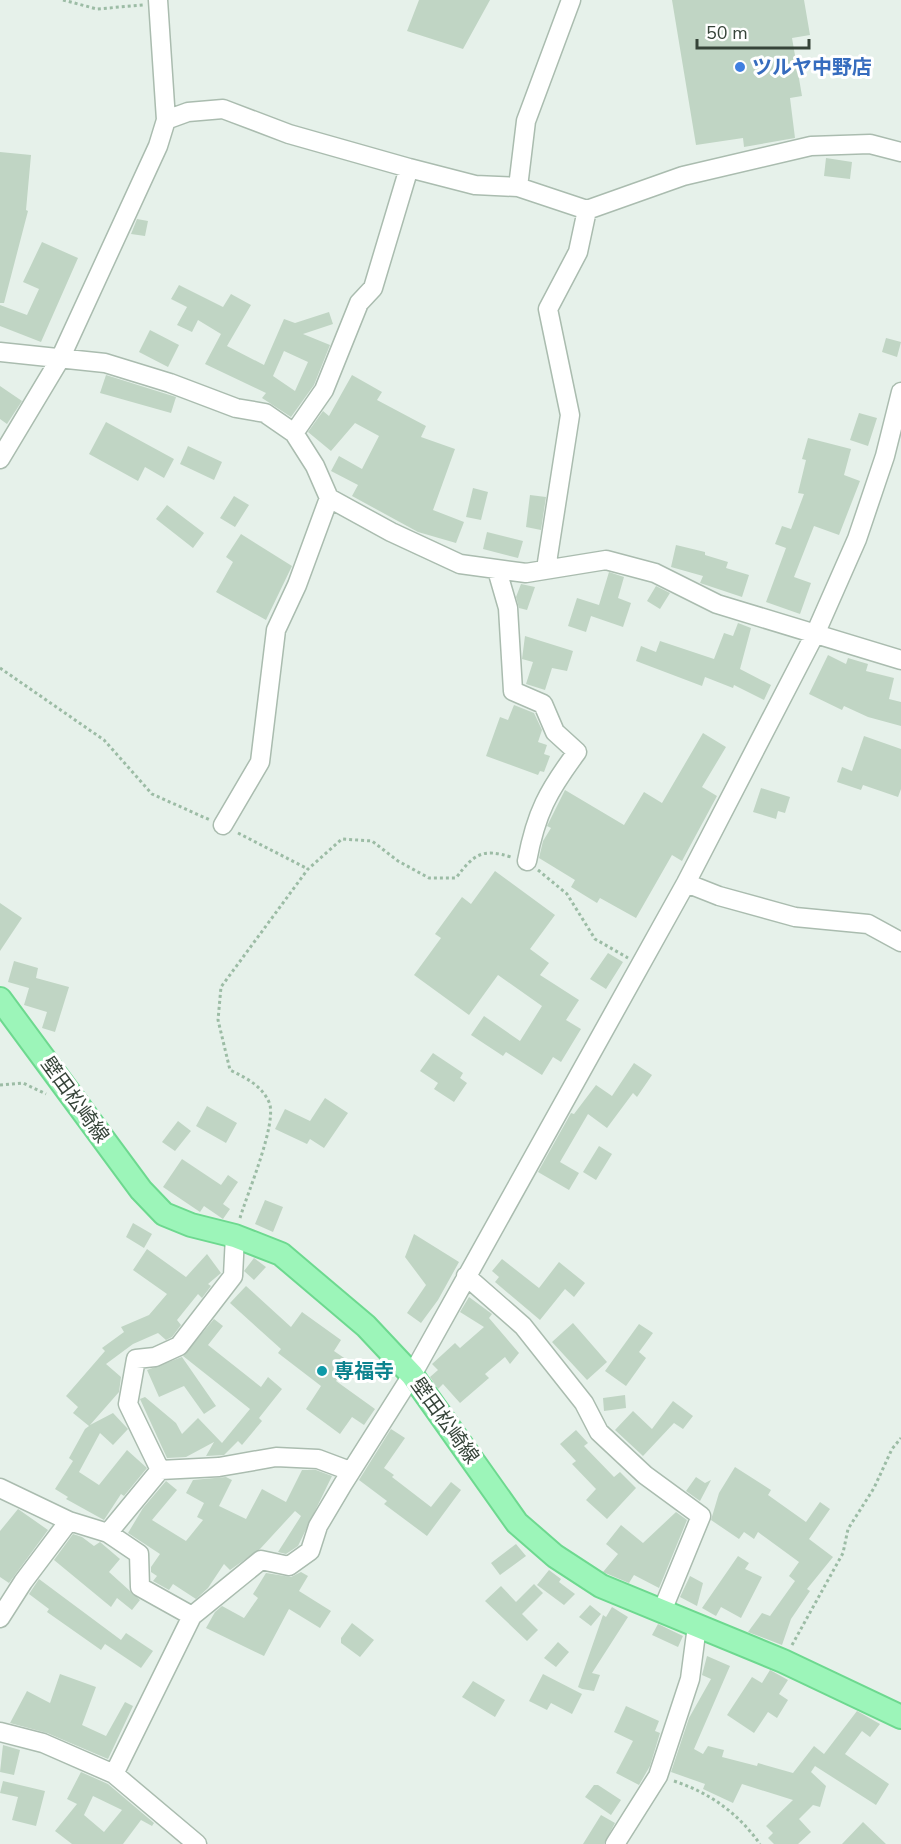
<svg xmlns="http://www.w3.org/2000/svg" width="901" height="1844" font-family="'Nunito Sans','Noto Sans JP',sans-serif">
	<rect width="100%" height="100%" fill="#e6f1ea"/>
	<path fill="#c0d5c4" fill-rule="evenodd" d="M419,0H490L463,49L407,31Z
		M672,0H804L810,35L792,38L802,96L790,98L795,138L744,147L743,138L696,145Z
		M0,152L31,155L26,210L28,211L4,303H0Z
		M826,158L852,162L850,179L824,176Z
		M137,219L148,221L145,236L131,234Z
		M42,242L78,258L41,342L0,326V305L27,315L39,289L23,282Z
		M179,285L223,307L231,294L251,305L227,346L264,365L284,319L295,323L329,312L333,324L303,334L330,345L314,385L291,417L262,398L266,393L205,364L221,334L198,320L192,332L177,325L187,307L171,299ZM284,351L308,362L295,391L273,376Z
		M150,330L179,345L168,367L139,352Z
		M886,338L901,342L897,357L882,352Z
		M106,375L176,397L171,413L100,393Z
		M352,375L382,392L377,400L426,426L421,437L455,449L433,510L464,522L456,543L418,532L352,496L358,485L331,471L339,456L362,469L379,436L355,423L331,451L308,432L323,411L329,416Z
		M0,386L22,401L7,424L0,419Z
		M859,413L877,418L868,446L850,440Z
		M106,422L174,459L164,478L145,467L138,481L89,454Z
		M808,438L851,449L844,475L860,481L839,535L814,526L794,577L811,583L800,614L766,602L786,548L775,544L782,526L791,529L804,494L798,493L806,460L802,459Z
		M188,446L222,462L214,480L180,464Z
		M473,488L488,492L481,520L466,517Z
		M530,495L546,497L541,530L526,527Z
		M234,496L249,505L235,527L220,518Z
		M167,505L204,533L193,548L156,519Z
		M487,532L523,541L518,558L483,549Z
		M241,534L292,566L266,620L216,592L233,562L226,557Z
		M676,545L705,552V555L728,562L726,568L749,575L742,597L700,583L703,576L671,567Z
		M609,572L624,577L618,598L631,603L623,627L591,616L586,632L568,626L577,598L599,605Z
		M521,584L535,587L527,610L519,608L516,597Z
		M656,586L670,593L660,609L647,601Z
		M738,623L751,628L740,669L771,685L764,700L734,685L733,688L705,677L702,686L636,661L641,646L656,652L660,641L714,659L724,633L733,636Z
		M525,636L573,651L567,671L552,668L545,690L526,684L533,662L522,659Z
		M828,655L846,664L848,658L868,664L866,671L894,678L889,699L901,702V726L868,717L844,706L842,710L809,694Z
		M514,705L534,713L542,730L538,742L547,745L544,754L550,756L544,772L540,771L538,775L486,756L500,717L508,720Z
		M703,733L726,747L702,787L717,796L682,861L672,855L636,918L600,898L597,903L571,887L575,880L539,858L543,841L551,828L547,826L565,790L624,825L644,792L662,803Z
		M864,736L901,749V789L898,797L863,785L861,790L837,782L842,767L852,771Z
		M761,788L790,797L785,813L778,811L776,819L753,812Z
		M495,871L555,915L530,949L549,963L540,975L579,1000L566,1020L581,1029L561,1062L553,1057L542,1075L506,1052L503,1056L471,1035L484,1016L520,1041L542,1006L498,975L469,1015L414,975L441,938L435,934L462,897L471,904Z
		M0,903L22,918L0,951Z
		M608,953L623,962L606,989L590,979Z
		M14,961L38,968L36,978L69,987L55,1032L42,1028L47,1012L24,1005L29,988L8,982Z
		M433,1053L463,1073L460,1078L467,1083L454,1102L434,1089L438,1083L420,1071Z
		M634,1063L652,1075L637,1097L633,1093L607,1128L588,1114L560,1162L579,1173L569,1190L538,1172L571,1113L574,1114L596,1085L612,1096Z
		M325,1098L348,1113L324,1148L310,1139L307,1144L275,1129L285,1109L310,1121Z
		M207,1106L237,1123L226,1143L196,1126Z
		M178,1121L191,1131L175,1151L162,1142Z
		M599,1146L612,1154L596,1180L583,1172Z
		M182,1159L221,1185L228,1175L238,1182L223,1204L230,1209L223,1219L204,1206L200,1212L163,1187Z
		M265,1200L283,1207L273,1232L255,1224Z
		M133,1223L152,1234L144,1248L126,1237Z
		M414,1234L459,1262L438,1300L421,1323L407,1313L426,1285L405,1257Z
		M147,1249L186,1277L207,1254L221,1273L208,1284L211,1286L202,1298L198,1294L177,1320L181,1325L172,1337L166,1340L158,1333L133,1344L106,1364L121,1377L119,1392L90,1425L113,1413L128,1429L113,1445L100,1433L79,1472L99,1485L127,1450L147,1468L124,1496L121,1494L104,1520L66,1499L68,1497L55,1489L73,1461L69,1458L85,1429L89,1426L73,1413L78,1407L66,1396L105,1351L102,1348L124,1332L121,1327L149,1315L167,1294L133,1270Z
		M254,1258L266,1267L254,1280L244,1271Z
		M502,1259L539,1288L559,1262L585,1283L574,1297L565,1289L540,1320L495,1282L499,1277L492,1271Z
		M246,1286L291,1327L302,1312L341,1340L334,1351L350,1362L336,1381L375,1409L364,1425L352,1417L340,1434L306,1409L321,1386L278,1353L281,1349L230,1303Z
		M469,1297L492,1314L489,1318L519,1353L510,1364L505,1357L485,1374L489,1378L460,1403L443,1384L438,1389L430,1377L438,1370L432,1364L455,1343L460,1348L484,1327L460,1312Z
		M214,1319L223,1326L208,1345L261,1387L268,1377L282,1389L259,1418L262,1421L242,1445L238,1441L224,1455L206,1456L214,1442L186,1457L167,1458L140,1399L145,1397L176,1423L182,1434L198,1418L222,1443L250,1409L183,1356Z
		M573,1323L607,1362L587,1380L552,1342Z
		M639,1324L653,1333L639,1352L646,1358L626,1386L605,1371Z
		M182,1357L216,1406L204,1414L184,1386L159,1397L147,1370Z
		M625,1395L626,1408L604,1411L603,1398Z
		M673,1401L693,1416L683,1429L674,1423L643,1456L615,1430L633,1411L652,1429Z
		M391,1429L405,1438L384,1468L394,1475L392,1477L431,1507L451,1482L461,1490L427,1536L384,1504L387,1501L359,1480Z
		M576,1430L588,1443L584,1446L614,1477L620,1472L636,1488L607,1519L586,1500L596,1489L572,1464L576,1461L560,1444Z
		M735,1467L771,1490L768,1495L806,1522L820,1502L830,1509L809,1539L833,1557L807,1589L810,1591L791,1619L782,1645L748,1632L762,1613L770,1616L795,1581L789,1576L799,1562L758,1532L754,1539L744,1532L739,1539L711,1520L719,1493Z
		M302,1470H316L332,1476L298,1546L286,1554L278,1552L301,1516L295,1511L260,1549L230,1570L224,1564L208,1588L196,1599L173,1584L169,1590L153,1581L157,1576L151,1572V1567L160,1554L128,1533L143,1508L166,1481L177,1490L152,1520L186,1541L203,1520L197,1517L204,1503L186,1493L193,1480L226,1477L232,1480L219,1506L246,1519L262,1489L286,1502Z
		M696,1477L705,1483L711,1480L700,1501L686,1491Z
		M18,1509L48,1530L9,1583L0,1577V1531Z
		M676,1512L687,1520L659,1588L634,1575L629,1583L603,1572L618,1554L606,1544L621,1525L643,1543Z
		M73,1534L82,1537L94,1546L100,1542L120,1559L109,1572L140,1600L132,1610L117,1598L111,1607L54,1560Z
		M516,1544L526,1556L500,1575L491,1563Z
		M738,1556L749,1563L745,1569L762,1577L741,1618L721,1607L716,1616L702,1608Z
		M549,1570L561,1579L559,1582L575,1594L564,1605L537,1585Z
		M301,1572L308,1576L299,1591L331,1611L320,1628L289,1609L264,1656L206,1628L215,1612L222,1606L244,1618L258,1598L253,1594L266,1573L291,1577Z
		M690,1576L703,1583L697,1606L680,1597Z
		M39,1579L121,1640L126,1633L153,1651L141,1668L105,1644L101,1650L47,1612L49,1609L29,1594Z
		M534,1584L543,1593L522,1614L538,1630L527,1641L485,1601L501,1586L516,1602Z
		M590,1605L601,1614L591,1626L579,1617Z
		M612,1607L628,1617L592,1673L600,1675L594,1691L582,1689L578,1687L603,1615L606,1617Z
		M352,1623L374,1640L360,1657L341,1643V1638Z
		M658,1624L683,1636L678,1647L652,1635Z
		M558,1642L569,1652L556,1667L544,1658Z
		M707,1656L730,1666L694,1749L703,1754L708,1746L724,1750L722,1757L757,1766L758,1763L793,1773L814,1746L824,1754L857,1711L880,1724L870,1737L862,1731L845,1754L889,1784L876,1805L815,1766L811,1772L826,1786L820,1807L813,1805L799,1819L811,1832L798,1844H774L768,1838L773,1833L766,1826L793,1800L742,1784L733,1803L703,1789L705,1784L671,1772L689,1718L711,1679L702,1675Z
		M770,1670L788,1680L779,1694L788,1700L777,1718L768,1712L754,1733L727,1715L752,1677L762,1683Z
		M60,1674L96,1687L82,1725L106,1736L125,1702L133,1706L108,1759L47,1733L10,1723L27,1691L50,1703Z
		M543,1674L582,1694L572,1714L551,1703L547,1710L529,1701Z
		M473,1681L505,1700L495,1717L462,1697Z
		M626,1706L659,1721L655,1731L660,1733L650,1766L639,1785L616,1773L633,1741L614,1732Z
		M3,1745L20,1750L14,1775L0,1772Z
		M81,1772L108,1784L154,1823L152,1826L141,1820L123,1844H72L55,1831L77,1804L67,1799ZM93,1796L122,1810L104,1832L84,1815Z
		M3,1781L45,1791L36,1826L12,1820L18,1797L0,1793Z
		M594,1785H598L621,1800L611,1815L585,1797Z
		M601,1815L615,1823L604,1844H583Z
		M863,1822L886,1844H842Z"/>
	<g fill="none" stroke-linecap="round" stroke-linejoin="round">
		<defs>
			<path id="minor" d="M166,120L188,112L223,109L289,134L409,168L475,185L518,187L587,210L683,176L811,146L870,144L901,152
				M518,187L526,121L571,0
				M0,352L105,363L170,383L236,408L265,413L294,433L315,466L329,498L391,532L460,564L526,573L606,560L655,573L717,604L901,660
				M294,433L324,390L359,303L373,288L409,168
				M0,459L60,359L158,146L166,120L158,0
				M546,569L570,415L548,309L578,252L587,210
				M497,570L508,608L513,691L543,704L555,732L577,752C548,791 536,813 527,861
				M223,825L260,762L276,630L297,585L329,498
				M686,883L719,896L795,917L868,924L901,942
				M466,1276L523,1326L584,1403L599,1432L645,1475L701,1516L662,1611
				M160,1470L128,1404L136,1359L155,1357L179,1346L233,1276L235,1236
				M0,1488L69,1521L108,1533L139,1554L140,1587L192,1616
				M108,1533L160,1470L219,1467L276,1457L318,1459L350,1471
				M0,1618L23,1582L69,1521
				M0,1732L43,1743L114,1774L197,1844
				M114,1774L192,1616L261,1560L289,1566L310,1551L318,1526L343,1484L412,1375L686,883L816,632L857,539L885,456L901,392
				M615,1844L658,1776L690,1679L697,1626"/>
			<path id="major" d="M0,999L141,1190L164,1214L191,1225L235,1236L281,1254L366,1326L412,1375L517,1523L555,1556L601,1586L783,1661L901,1717"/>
		</defs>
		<use href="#minor" stroke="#aabcaf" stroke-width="21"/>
		<use href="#major" stroke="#6dd98f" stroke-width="26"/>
		<path stroke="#9cbca5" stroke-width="3" stroke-dasharray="3 3" stroke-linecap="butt" d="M63,0L97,9L143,5
			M0,668L104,740L152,794L210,820
			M238,833L308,869
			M538,870L567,894L595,939L628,958
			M0,1085L23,1083L46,1094
			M240,1218C247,1194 278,1122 269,1102C261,1085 246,1078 230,1070L218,1020L221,987L308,869L342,839L372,841L398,861L429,878H456C474,854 482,848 511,857
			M792,1645L843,1553L848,1529L874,1488L892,1449L901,1438
			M674,1781C710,1793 738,1813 760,1844"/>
		<use href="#minor" stroke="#fff" stroke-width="18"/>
		<use href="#major" stroke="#9cf5b9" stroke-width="22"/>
	</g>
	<circle fill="#3f7fe0" stroke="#fff" stroke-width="2" cx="740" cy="67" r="6"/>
	<circle fill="#0f9aa8" stroke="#fff" stroke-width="2" cx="322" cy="1371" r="6"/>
	<g text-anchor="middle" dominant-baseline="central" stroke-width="6" stroke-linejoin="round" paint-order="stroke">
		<g font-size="20" font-weight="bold" fill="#366cbe" stroke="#fff" text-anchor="start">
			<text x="752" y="67">ツルヤ中野店</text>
		</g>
		<g font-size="20" fill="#364439" stroke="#fff">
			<text transform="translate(75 1100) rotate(54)">壁田松崎線</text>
			<text transform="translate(445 1421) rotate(54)">壁田松崎線</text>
		</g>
		<g font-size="20" font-weight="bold" fill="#0d838f" stroke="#fff" text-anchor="start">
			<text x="334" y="1371">専福寺</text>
		</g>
	</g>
	<path d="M697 39v9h112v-9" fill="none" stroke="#364439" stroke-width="3"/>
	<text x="706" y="39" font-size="18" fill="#364439" stroke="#ffffff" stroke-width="4.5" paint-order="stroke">50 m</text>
</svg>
